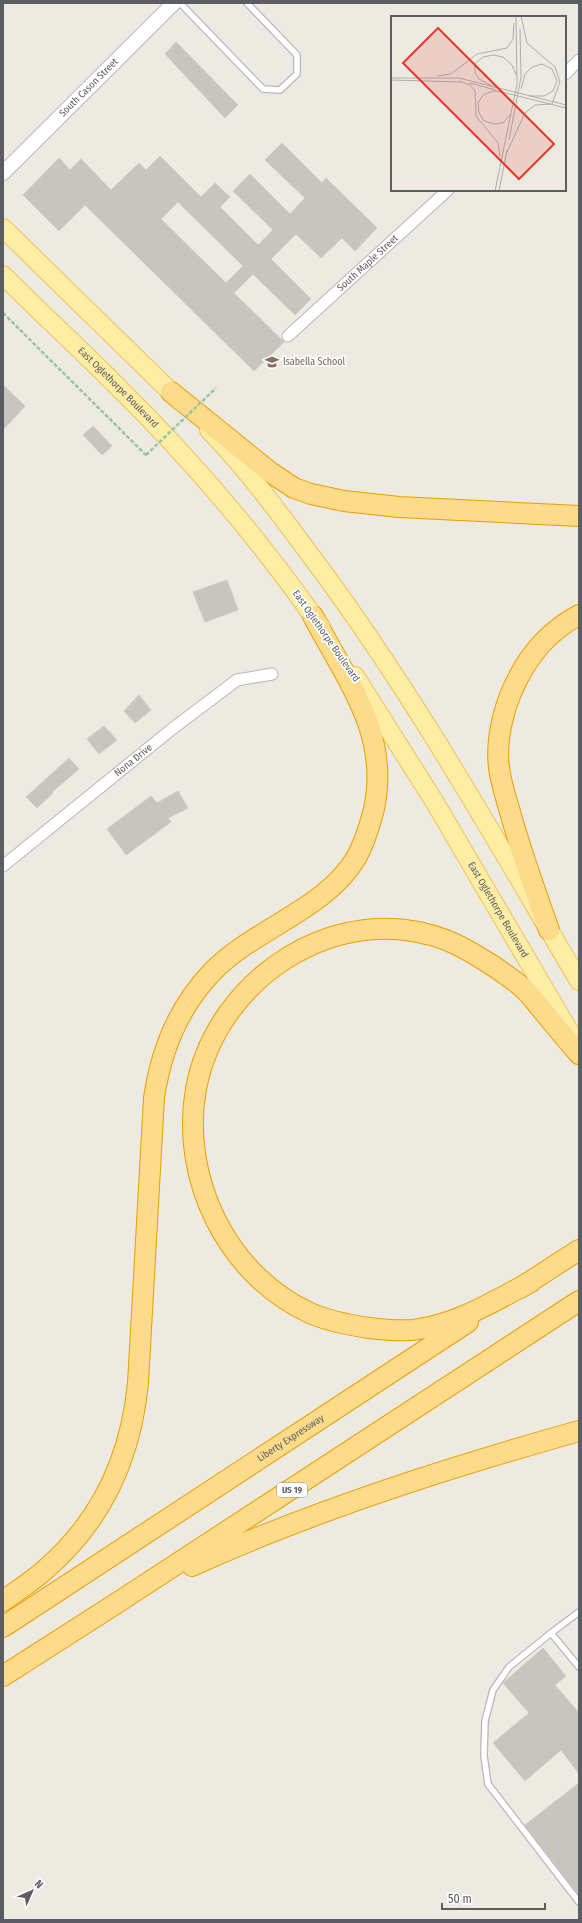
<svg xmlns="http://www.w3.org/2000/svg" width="582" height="1923" font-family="'Fira Sans Condensed',sans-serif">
	<rect width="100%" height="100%" fill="#edeae1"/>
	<path fill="#c8c5bf" stroke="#d1ccc0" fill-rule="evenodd" d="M176,42L238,105L225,118L165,54Z
		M282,143L322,183L326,178L377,228L355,251L342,238L321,258L296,234L271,259L311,299L295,315L253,274L234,293L284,342L254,371L85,205L59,231L23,195L59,158L70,170L81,159L111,190L139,163L146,170L160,156L201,197L215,183L230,197L220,207L258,245L273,230L233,191L250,174L290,214L305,198L265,160ZM178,202L243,266L226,283L161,219Z
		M3,385L25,406L3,430Z
		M93,426L112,446L102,455L83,435Z
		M227,580L238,610L205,622L193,592Z
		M139,695L151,710L135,723L124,711Z
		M104,726L117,740L99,754L87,739Z
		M69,758L79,769L52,792L53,793L37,808L26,797Z
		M178,791L188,808L168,818L171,822L126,855L107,829L151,796L157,803Z
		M543,1648L566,1676L555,1685L579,1713V1774L561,1750L525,1781L493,1743L529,1713L503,1683Z
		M579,1783V1895L525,1825Z"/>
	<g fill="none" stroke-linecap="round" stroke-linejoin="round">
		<defs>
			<path id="service" d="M180,3L263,89L280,90L297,74V55L247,3
				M551,1633L579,1612
				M579,1667L551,1633L509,1667L493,1690L485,1721L484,1756L488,1784L579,1902"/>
			<g id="minor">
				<path d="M565,74L579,60"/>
				<path id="s1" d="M288,336L448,190"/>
				<path id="s2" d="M3,866L172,729L237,680L272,674"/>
			</g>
			<g id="tertiary">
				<path id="s3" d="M3,173L174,3"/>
			</g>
			<g id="primary">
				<path d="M3,228L181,402"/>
				<path id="s4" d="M3,275C40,312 79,348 116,385C191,459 261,541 321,627"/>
				<path d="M209,430C245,467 277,510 308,552C410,687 493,835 579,981"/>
				<path id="s5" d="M355,676L434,801L572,1036"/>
			</g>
			<g id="motorway">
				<path d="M171,392L270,472L294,488L311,494L344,501L399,507L579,516"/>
				<path d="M549,930C535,891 521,852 510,812C506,798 501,783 499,768C495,735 506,698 523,669C536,647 556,627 579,615"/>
				<path d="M531,1282C495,1300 460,1323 419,1329C403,1332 385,1330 369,1328C349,1325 328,1321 310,1313C227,1275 180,1178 196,1089C216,979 337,898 446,940C469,949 504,972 523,988C531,995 537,1004 543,1011C555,1026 567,1040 579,1054"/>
				<path d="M520,1288L579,1250"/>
				<path d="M192,1566C314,1510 450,1467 579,1431"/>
				<path d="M3,1601C18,1590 33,1581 47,1568C103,1519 131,1456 138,1383L154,1098C161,1050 179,1006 213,971C254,929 326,909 356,858C364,844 369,828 373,813C380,785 378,754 369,726C356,688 332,652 313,616"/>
				<path id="s6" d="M3,1627L468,1322"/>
				<path d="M3,1676L120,1601L579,1301"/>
			</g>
		</defs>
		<use href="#service" stroke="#b4b8bc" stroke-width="8"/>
		<use href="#minor" stroke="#b4b8bc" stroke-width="13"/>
		<use href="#tertiary" stroke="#b4b8bc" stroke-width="16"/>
		<use href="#primary" stroke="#f0c257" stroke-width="20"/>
		<use href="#motorway" stroke="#ec9e02" stroke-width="22"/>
		<path stroke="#97c5a3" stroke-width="2.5" stroke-dasharray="4 2" stroke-linecap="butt" d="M3,313L146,455"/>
		<use href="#service" stroke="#fff" stroke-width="5.5"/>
		<use href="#minor" stroke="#fff" stroke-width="11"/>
		<use href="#tertiary" stroke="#fff" stroke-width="14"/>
		<use href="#primary" stroke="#feeea5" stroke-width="18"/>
		<use href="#motorway" stroke="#fcdc8a" stroke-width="20"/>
		<path stroke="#97c5a3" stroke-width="2.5" stroke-dasharray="4 2" stroke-linecap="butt" d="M146,455L216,388"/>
	</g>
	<defs>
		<symbol id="school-bare" viewBox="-9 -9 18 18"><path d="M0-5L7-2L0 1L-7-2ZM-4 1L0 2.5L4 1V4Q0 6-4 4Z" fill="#8d6e63" stroke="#fff" stroke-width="2.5" paint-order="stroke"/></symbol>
	</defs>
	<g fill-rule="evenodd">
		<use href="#school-bare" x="262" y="352" width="20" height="20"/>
	</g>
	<g text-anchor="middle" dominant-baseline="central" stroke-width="3.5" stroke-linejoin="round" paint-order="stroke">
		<rect fill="#fff" stroke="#8c8e91" stroke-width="1" x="277" y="1483" width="30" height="14" rx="3"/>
		<g font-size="9" font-weight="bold" fill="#5a5e62">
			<text x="292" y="1490">US 19</text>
		</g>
		<g font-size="10" fill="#5a5e62" stroke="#fff">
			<text stroke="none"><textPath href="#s3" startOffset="121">South Cason Street</textPath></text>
			<text stroke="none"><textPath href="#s1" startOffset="108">South Maple Street</textPath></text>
			<text stroke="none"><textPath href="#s4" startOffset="161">East Oglethorpe Boulevard</textPath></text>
			<text transform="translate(326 636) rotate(55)">East Oglethorpe Boulevard</text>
			<text stroke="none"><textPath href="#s2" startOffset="168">Nona Drive</textPath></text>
			<text stroke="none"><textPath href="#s5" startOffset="274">East Oglethorpe Boulevard</textPath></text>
			<text stroke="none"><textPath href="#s6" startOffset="344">Liberty Expressway</textPath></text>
		</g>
		<g font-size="10" fill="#785e54" stroke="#fff" text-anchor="start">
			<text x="283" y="362">Isabella School</text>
		</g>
	</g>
	<g transform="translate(391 16)">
		<rect width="175" height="175" fill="#edeae1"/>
		<path fill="none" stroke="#aeaeaa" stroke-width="1" d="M46,60L60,58L86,38L116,32L122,23L123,7M0,62H68L175,89M0,64L70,66M68,65L79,69L84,75L85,100L107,127L109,141M78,67L105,74M101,70L88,63L84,57V48L92,41L102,39L112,41L121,49L125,59M130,73L134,58L141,51L151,48L161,53L166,65L162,75L153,80H138M111,76L175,92M112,76L102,75L92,79L87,87L88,97L93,105L103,108L112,107L119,99M118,124L130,61L129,13M116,136L134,97L144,89L161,88L169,66L164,51L136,27L130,0M104,175L126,68L125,0M108,175L116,134"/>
		<path fill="#e7382d" fill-opacity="0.15" stroke="#e7382d" stroke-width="2" d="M47,12L163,128L128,163L12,47Z"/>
		<rect width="175" height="175" fill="none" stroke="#5a5e62" stroke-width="2"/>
	</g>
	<rect width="582" height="1923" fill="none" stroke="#5a5e62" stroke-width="8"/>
	<g transform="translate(32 1891) rotate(45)" stroke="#ffffff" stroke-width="3" paint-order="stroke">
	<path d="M0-3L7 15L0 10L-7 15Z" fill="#5a5e62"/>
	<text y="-6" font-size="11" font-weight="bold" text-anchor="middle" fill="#5a5e62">N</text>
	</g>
	<path d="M442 1903v6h103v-6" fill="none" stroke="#5a5e62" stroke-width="2"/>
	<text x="448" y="1903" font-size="12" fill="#5a5e62" stroke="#ffffff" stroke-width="3" paint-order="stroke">50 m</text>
</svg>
